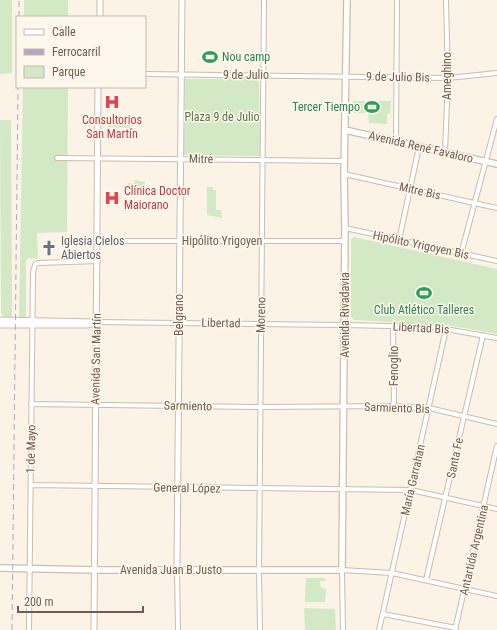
<svg xmlns="http://www.w3.org/2000/svg" width="497" height="630" font-family="'Roboto Condensed',sans-serif">
	<rect width="100%" height="100%" fill="#fbf3e6"/>
	<path fill="#d3e8c5" d="M0,0H12V73L0,74Z
		M24,0H68V17H24Z
		M185,79H259L260,156L184,155Z
		M23,87H68L67,232L37,233L38,259L29,258L26,260V317H19Z
		M353,101H391L390,114H387V124L369,123L368,113H354Z
		M108,118L133,119V128L108,127Z
		M0,120H11L12,317H4L1,313Z
		M135,180L145,182V192H128V183L134,184Z
		M207,187H213V190H216V210H221L222,218L207,215Z
		M354,237L497,269V334L447,325L354,320L351,317V239Z
		M306,578H325V581H320L321,588L326,589L325,602H305Z
		M304,608L335,609L336,630H305Z"/>
	<g fill="none" stroke-linecap="round" stroke-linejoin="round">
		<defs>
			<path id="minor" d="M145,74L448,78L497,73
				M396,142L397,0
				M445,152L448,78L446,0
				M57,158L344,161
				M344,174L497,208
				M345,228L497,261
				M399,240L419,147
				M98,241H345
				M461,254L497,119
				M97,322L345,325L434,327L497,338
				M393,327L394,406
				M31,404L260,407L394,406L429,408L497,424
				M31,485L411,490L497,509
				M177,569L178,630
				M426,580L483,335
				M383,614L456,628
				M29,630L33,272L35,265L38,263L98,261
				M260,630L259,570L264,0
				M343,630L342,570L392,573L497,596
				M379,630L446,329
				M455,630L497,446"/>
			<path id="tertiary" d="M100,17V0
				M0,320L94,322
				M0,325H88L97,322
				M177,569L182,0
				M94,630L98,87"/>
			<path id="secondary" d="M345,130L497,164
				M0,568L95,570H342L345,228L344,174L347,0"/>
		</defs>
		<use href="#minor" stroke="#cdbbad" stroke-width="6"/>
		<use href="#tertiary" stroke="#cdbbad" stroke-width="7"/>
		<use href="#secondary" stroke="#cfbcaa" stroke-width="8"/>
		<use href="#minor" stroke="#fff" stroke-width="4"/>
		<use href="#tertiary" stroke="#fff" stroke-width="5"/>
		<use href="#secondary" stroke="#fff" stroke-width="5.5"/>
		<path stroke="#b6a5c5" stroke-width="1" stroke-dasharray="6 4" stroke-linecap="butt" d="M19,17V0
			M12,630L18,87"/>
	</g>
	<defs>
		<symbol id="stadium-bare" viewBox="-9 -9 18 18"><path d="M0-5a6.5 5 0 1 0 0 10a6.5 5 0 1 0 0-10ZM-3.5-1.8h7v3.6h-7Z" fill="#2e9e5b" stroke="#fef7ec" stroke-width="2.5" paint-order="stroke"/></symbol>
		<symbol id="hospital-bare" viewBox="-9 -9 18 18"><path d="M-5-5h3v3.5h4V-5h3V5h-3V1.5h-4V5h-3Z" fill="#e0444e" stroke="#fef7ec" stroke-width="2.5" paint-order="stroke"/></symbol>
		<symbol id="church-bare" viewBox="-9 -9 18 18"><path d="M-1.2-6h2.4v3.5h3.3v2.4h-3.3V6h-2.4V-.1h-3.3v-2.4h3.3Z" fill="#6b7280" stroke="#fef7ec" stroke-width="2.5" paint-order="stroke"/></symbol>
	</defs>
	<g fill-rule="evenodd">
		<use href="#stadium-bare" x="199" y="46" width="22" height="22"/>
		<use href="#hospital-bare" x="101" y="91" width="22" height="22"/>
		<use href="#stadium-bare" x="361" y="96" width="22" height="22"/>
		<use href="#hospital-bare" x="101" y="187" width="22" height="22"/>
		<use href="#church-bare" x="38" y="237" width="22" height="22"/>
		<use href="#stadium-bare" x="413" y="282" width="22" height="22"/>
	</g>
	<g text-anchor="middle" dominant-baseline="central" stroke-width="3" stroke-linejoin="round" paint-order="stroke">
		<g font-size="12" fill="#27864d" stroke="#fef7ec" text-anchor="start">
			<text x="222" y="57">Nou camp</text>
			<text x="360" y="107" text-anchor="end">Tercer Tiempo</text>
			<text x="424" y="310" text-anchor="middle">Club Atlético Talleres</text>
		</g>
		<g font-size="12" fill="#735b4c" stroke="#fef7ec">
			<text x="246" y="75">9 de Julio</text>
			<text transform="translate(447 76) rotate(-90)">Ameghino</text>
			<text transform="translate(398 77) rotate(1)">9 de Julio Bis</text>
			<text transform="translate(421 147) rotate(13)">Avenida René Favaloro</text>
			<text transform="translate(201 159) rotate(1)">Mitre</text>
			<text transform="translate(420 191) rotate(13)">Mitre Bis</text>
			<text x="222" y="241">Hipólito Yrigoyen</text>
			<text transform="translate(421 245) rotate(12)">Hipólito Yrigoyen Bis</text>
			<text transform="translate(179 315) rotate(-90)">Belgrano</text>
			<text transform="translate(261 315) rotate(-89)">Moreno</text>
			<text transform="translate(345 315) rotate(-90)">Avenida Rivadavia</text>
			<text transform="translate(221 323) rotate(1)">Libertad</text>
			<text transform="translate(421 328) rotate(3)">Libertad Bis</text>
			<text transform="translate(96 359) rotate(-89)">Avenida San Martín</text>
			<text transform="translate(394 366) rotate(-90)">Fenoglio</text>
			<text transform="translate(188 406) rotate(1)">Sarmiento</text>
			<text transform="translate(397 408) rotate(2)">Sarmiento Bis</text>
			<text transform="translate(31 449) rotate(-89)">1 de Mayo</text>
			<text transform="translate(455 458) rotate(-78)">Santa Fe</text>
			<text transform="translate(413 480) rotate(-77)">María Garrahan</text>
			<text transform="translate(187 488) rotate(1)">General López</text>
			<text transform="translate(474 550) rotate(-77)">Antartida Argentina</text>
			<text x="171" y="570">Avenida Juan B Justo</text>
		</g>
		<g font-size="12" fill="#537844" stroke="#fef7ec">
			<text x="222" y="117">Plaza 9 de Julio</text>
		</g>
		<g font-size="12" fill="#be3a42" stroke="#fef7ec">
			<text x="112" y="120">Consultorios<tspan x="112" dy="14">San Martín</tspan></text>
			<text x="124" y="191" text-anchor="start">Clínica Doctor<tspan x="124" dy="14">Maiorano</tspan></text>
		</g>
		<g font-size="12" fill="#5b616d" stroke="#fef7ec" text-anchor="start">
			<text x="61" y="241">Iglesia Cielos<tspan x="61" dy="14">Abiertos</tspan></text>
		</g>
	</g>
	<rect x="16" y="16" width="130" height="72" fill="#fef7ec" stroke="#c6b9ac"/>
	<rect x="24" y="29" width="20" height="6" fill="#ffffff" stroke="#c6b9ac"/>
	<text x="52" y="36" font-size="12" fill="#735b4c">Calle</text>
	<rect x="24" y="49" width="20" height="6" fill="#b6a5c5" stroke="#c6b9ac"/>
	<text x="52" y="56" font-size="12" fill="#735b4c">Ferrocarril</text>
	<rect x="24" y="66" width="20" height="12" fill="#d3e8c5" stroke="#c6b9ac"/>
	<text x="52" y="76" font-size="12" fill="#735b4c">Parque</text>
	<path d="M18 606v6h125v-6" fill="none" stroke="#735b4c" stroke-width="2"/>
	<text x="24" y="606" font-size="12" fill="#735b4c" stroke="#fef7ec" stroke-width="3" paint-order="stroke">200 m</text>
</svg>
